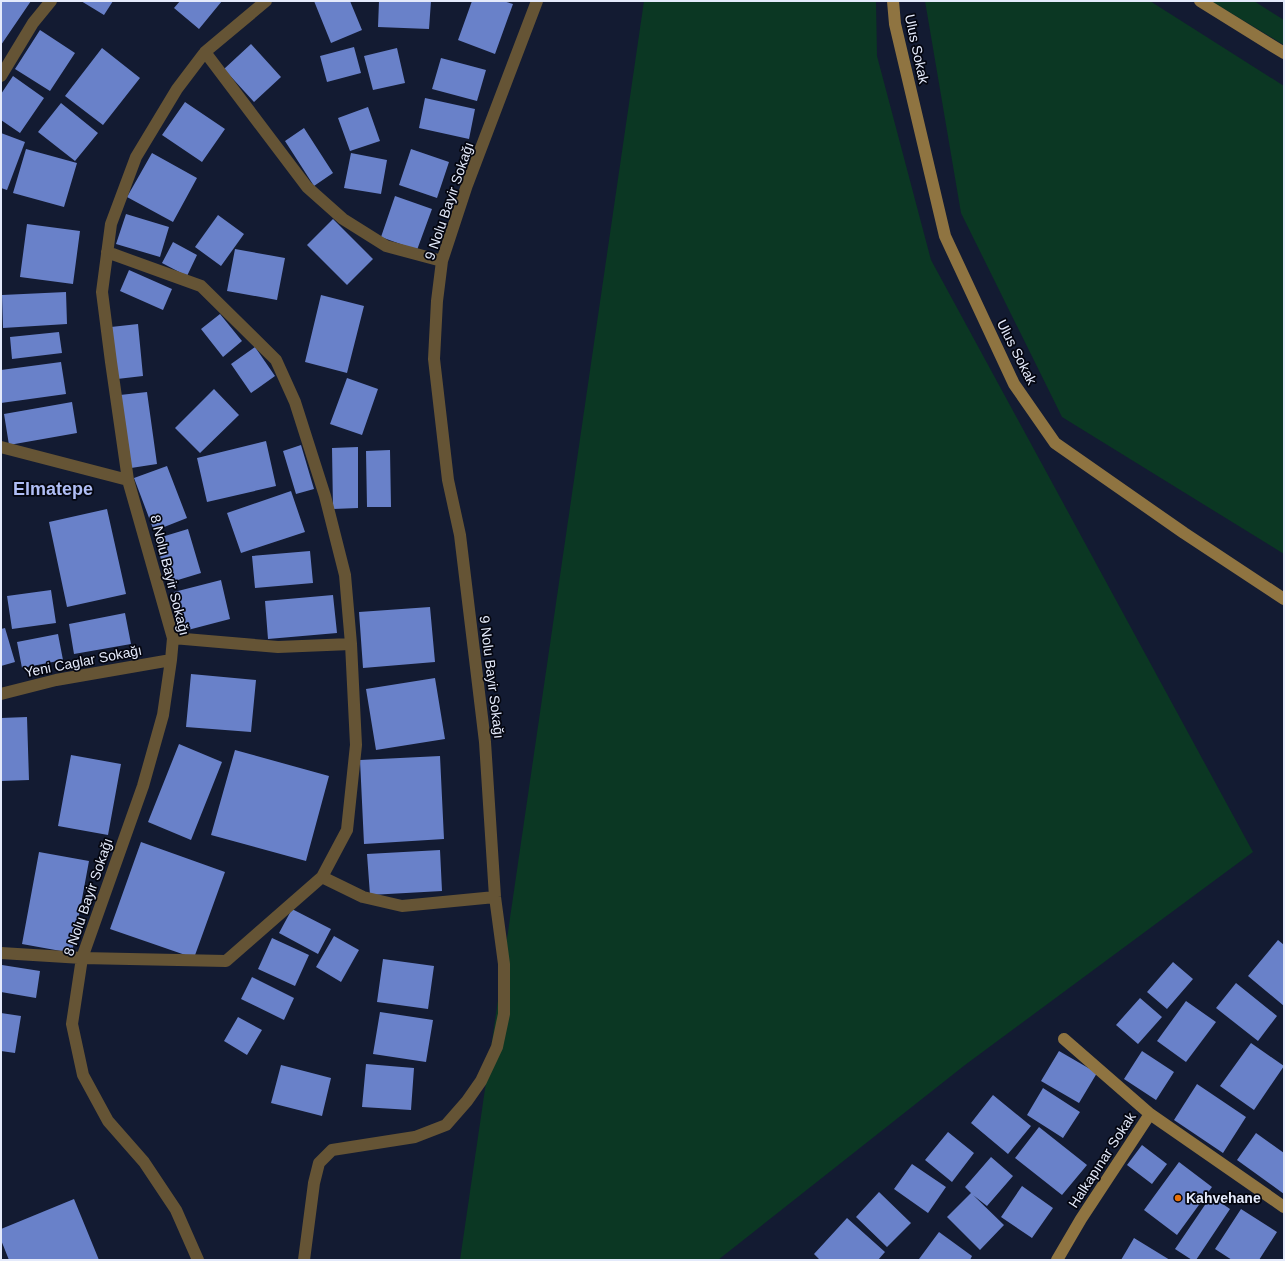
<svg xmlns="http://www.w3.org/2000/svg" width="1285" height="1261" font-family="Arial,sans-serif">
	<rect width="100%" height="100%" fill="#131b32"/>
	<path fill="#0b3723" d="M644,1H876L877,56L931,260L1253,852L965,1065L718,1260H460Z
		M925,1H1150L1284,86V554L1062,417L961,213Z
		M1211,1H1254L1284,20V45Z"/>
	<path fill="#6981c9" d="M1,1H31L1,45Z
		M81,1H113L104,15Z
		M180,1H222L199,29L174,8Z
		M314,1H350L362,30L331,43Z
		M379,1H431L429,29L378,27Z
		M472,1H503L513,4L495,54L458,40Z
		M40,30L75,53L50,91L15,69Z
		M251,44L281,77L254,102L224,69Z
		M354,47L361,73L327,82L320,56Z
		M102,48L140,78L103,125L65,96Z
		M397,48L405,83L373,90L364,56Z
		M441,58L486,70L477,101L432,89Z
		M13,76L44,98L20,133L1,120V94Z
		M425,98L475,109L469,139L419,128Z
		M185,102L225,129L202,162L162,135Z
		M61,103L98,133L75,161L38,132Z
		M368,107L380,141L350,151L338,118Z
		M304,128L333,173L314,186L285,141Z
		M1,133L25,142L7,190L1,188Z
		M26,149L77,163L64,207L13,193Z
		M411,149L449,162L437,198L399,185Z
		M152,153L197,178L173,222L127,197Z
		M351,153L387,160L381,194L344,188Z
		M395,196L432,209L417,250L381,237Z
		M126,214L169,227L160,257L116,244Z
		M218,215L244,234L221,266L195,247Z
		M333,219L373,259L347,285L307,245Z
		M27,224L80,231L73,284L20,277Z
		M173,242L197,255L187,276L162,263Z
		M235,249L285,258L277,300L227,291Z
		M129,270L172,289L163,310L120,291Z
		M66,292L67,324L3,328L2,295Z
		M321,295L364,306L347,373L305,362Z
		M220,314L242,341L223,357L201,329Z
		M138,324L143,376L117,379L111,327Z
		M59,332L62,353L12,359L10,337Z
		M255,347L275,376L251,393L231,364Z
		M61,362L66,394L1,403V370Z
		M347,378L378,389L362,435L330,424Z
		M214,389L239,415L200,453L175,428Z
		M147,392L157,464L131,468L120,395Z
		M72,402L77,433L9,445L4,414Z
		M266,441L276,486L207,502L197,458Z
		M301,445L314,489L296,494L283,451Z
		M358,447V508L333,509L332,448Z
		M390,450L391,507H367L366,451Z
		M167,466L187,518L154,531L134,478Z
		M291,491L305,532L241,553L227,513Z
		M107,509L126,594L67,607L49,522Z
		M188,529L201,573L168,583L155,539Z
		M310,551L313,583L255,588L252,556Z
		M221,580L230,619L184,631L174,592Z
		M51,590L56,623L12,629L7,596Z
		M333,595L337,633L268,639L265,601Z
		M430,607L435,662L363,668L359,612Z
		M125,613L131,644L74,654L69,624Z
		M5,628L15,662L1,666V629Z
		M58,634L63,660L22,668L17,642Z
		M191,674L256,680L251,732L186,727Z
		M435,678L445,739L376,750L366,689Z
		M27,717L29,780L1,781V718Z
		M179,744L222,762L191,840L148,822Z
		M235,750L329,776L306,861L211,835Z
		M71,755L121,764L108,835L58,826Z
		M440,756L444,839L364,844L360,760Z
		M141,842L225,872L194,958L110,929Z
		M440,850L442,891L370,895L367,854Z
		M39,852L89,861L72,953L22,944Z
		M292,909L331,929L318,954L279,933Z
		M334,936L359,950L341,982L316,967Z
		M272,938L309,955L295,986L258,969Z
		M1278,940L1284,945V1006L1248,976Z
		M383,959L434,966L428,1009L377,1002Z
		M1173,962L1193,979L1167,1009L1147,992Z
		M2,965L40,971L36,998L1,992Z
		M252,977L294,998L284,1020L241,999Z
		M1236,983L1277,1016L1258,1041L1216,1008Z
		M1140,998L1162,1017L1138,1044L1116,1025Z
		M1186,1001L1216,1022L1186,1062L1157,1041Z
		M380,1012L433,1020L426,1062L373,1054Z
		M1,1013L21,1016L15,1053L1,1051Z
		M238,1017L262,1030L247,1055L224,1041Z
		M1251,1043L1284,1066L1254,1110L1220,1086Z
		M1059,1051L1097,1073L1079,1103L1041,1081Z
		M1142,1051L1174,1072L1156,1100L1124,1079Z
		M366,1064L414,1068L411,1110L362,1107Z
		M281,1065L331,1078L322,1116L271,1103Z
		M1197,1084L1246,1117L1223,1153L1174,1120Z
		M1043,1088L1080,1112L1063,1138L1027,1115Z
		M993,1095L1031,1126L1008,1154L971,1123Z
		M1039,1127L1087,1165L1062,1195L1015,1158Z
		M948,1132L974,1153L952,1182L925,1160Z
		M1256,1133L1284,1153V1194L1237,1160Z
		M1142,1145L1167,1164L1152,1184L1127,1165Z
		M991,1157L1013,1176L987,1206L973,1195L1004,1225L980,1250L947,1217L971,1193L965,1187Z
		M1179,1162L1212,1187L1177,1235L1144,1210Z
		M912,1164L946,1187L928,1213L894,1189Z
		M1022,1186L1053,1208L1032,1238L1001,1217Z
		M879,1192L911,1223L887,1247L856,1217Z
		M1211,1196L1230,1209L1196,1260H1192L1175,1249Z
		M74,1199L99,1260H9L1,1240V1229Z
		M1241,1209L1277,1232L1259,1260H1232L1215,1249Z
		M847,1218L885,1252L878,1260H820L814,1254Z
		M939,1232L972,1256L970,1260L919,1259Z
		M1134,1238L1170,1260H1121Z"/>
	<g fill="none" stroke-linecap="round" stroke-linejoin="round">
		<path stroke="#655435" stroke-width="12" d="M205,52L307,187L343,219L386,246L442,261
			M1,76L33,23L51,1
			M1,447L128,480
			M173,638L278,647L351,644
			M1,694L56,680L171,660
			M322,877L363,897L402,906L495,897
			M1,953L82,958L226,961L322,877L347,830L356,745L351,644L345,575L325,496L295,402L276,360L201,286L107,252
			M198,1260L176,1210L144,1162L108,1121L83,1075L72,1024L82,958L143,786L163,715L171,660L173,638L128,480L111,362L102,292L111,224L136,157L177,89L205,52L266,1
			M304,1260L314,1183L319,1163L332,1150L415,1137L446,1125L467,1101L481,1081L497,1047L504,1014V964L495,897L485,742L460,535L448,480L434,359L437,301L442,261L467,185L537,1"/>
		<path stroke="#8f7441" stroke-width="12" d="M893,1L895,24L945,236L1014,384L1055,443L1184,533L1284,599
			M1200,1L1284,53
			M1064,1039L1150,1114
			M1057,1260L1081,1219L1150,1114L1284,1207"/>
	</g>
	<circle fill="#e8710a" stroke="#040610" stroke-width="1.5" cx="1178" cy="1198" r="4"/>
	<g text-anchor="middle" dominant-baseline="central" stroke-width="3.5" stroke-linejoin="round" paint-order="stroke">
		<g font-size="14" fill="#e4eafb" stroke="#040610">
			<text transform="translate(917 49) rotate(78)">Ulus Sokak</text>
			<text transform="translate(449 201) rotate(-71)">9 Nolu Bayir Sokağı</text>
			<text transform="translate(1017 352) rotate(63)">Ulus Sokak</text>
			<text transform="translate(170 575) rotate(76)">8 Nolu Bayir Sokağı</text>
			<text transform="translate(83 661) rotate(-11)">Yeni Caglar Sokağı</text>
			<text transform="translate(492 677) rotate(83)">9 Nolu Bayir Sokağı</text>
			<text transform="translate(88 897) rotate(-71)">8 Nolu Bayir Sokağı</text>
			<text transform="translate(1102 1160) rotate(-57)">Halkapınar Sokak</text>
		</g>
		<g font-size="14" font-weight="bold" fill="#e4eafb" stroke="#040610" text-anchor="start">
			<text x="1186" y="1198">Kahvehane</text>
		</g>
		<g font-size="18" font-weight="bold" fill="#b0bef5" stroke="#040610">
			<text x="53" y="489">Elmatepe</text>
		</g>
	</g>
	<rect width="1285" height="1261" fill="none" stroke="#e4eafb" stroke-width="4"/>
</svg>
